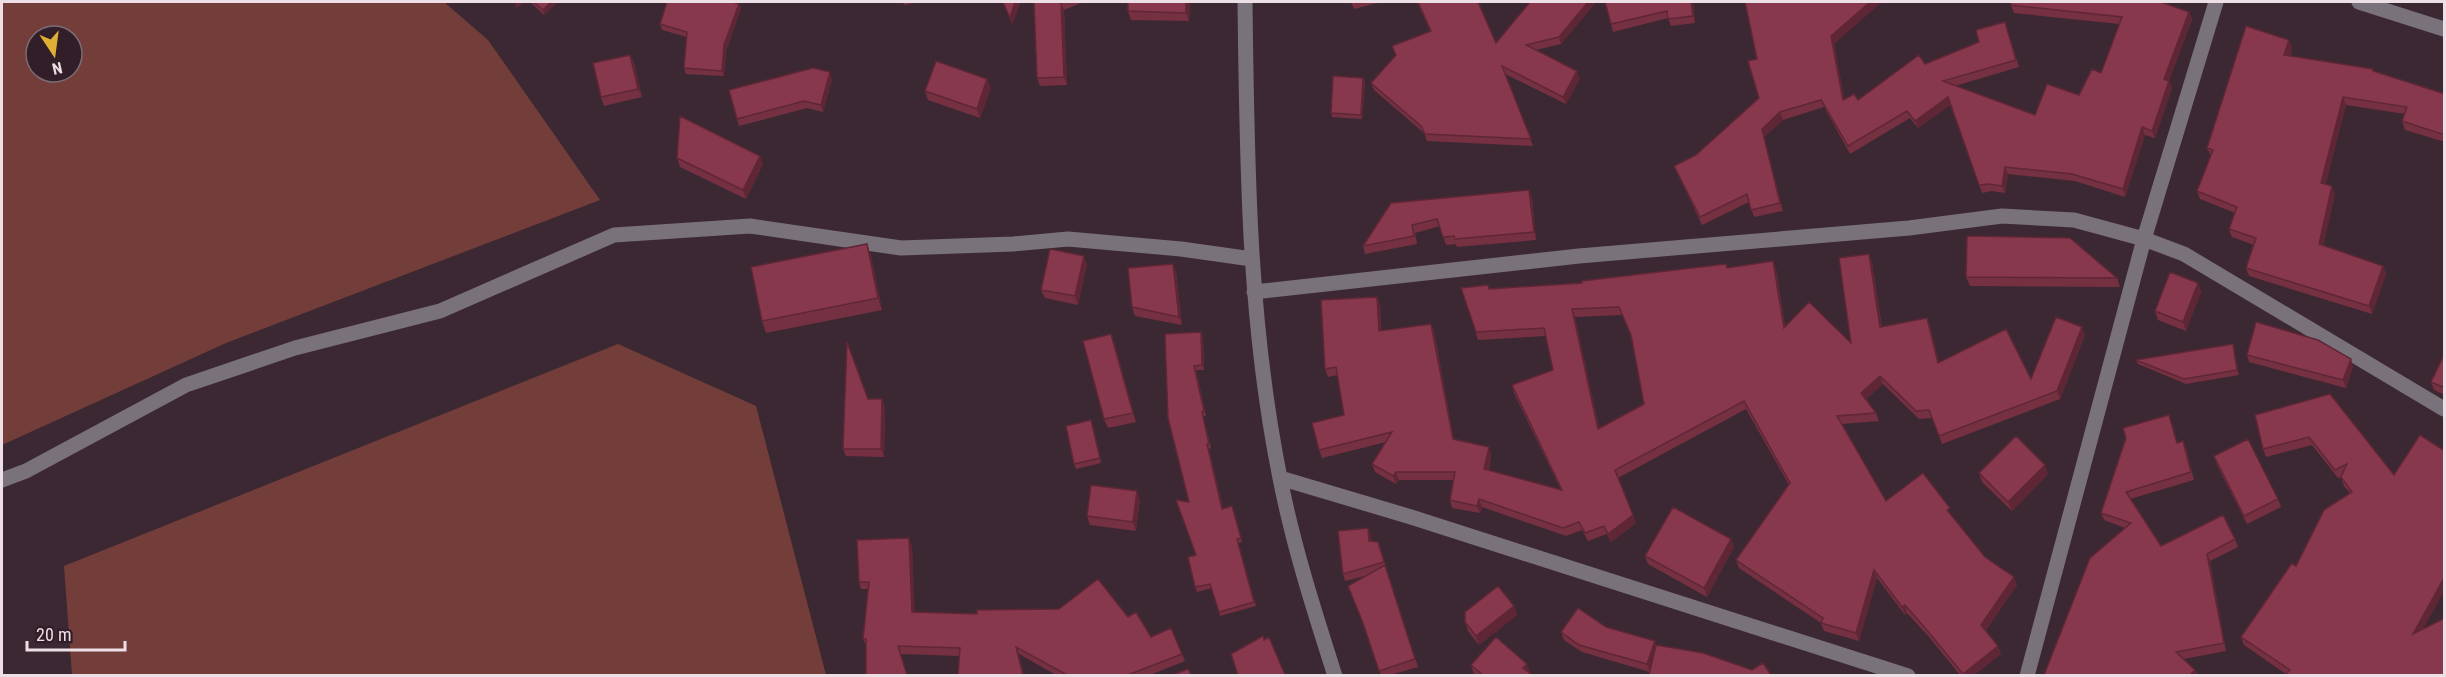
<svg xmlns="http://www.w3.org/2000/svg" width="2446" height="677" font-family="'Roboto Condensed',sans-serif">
	<rect width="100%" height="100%" fill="#3c2833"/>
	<path fill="#733e39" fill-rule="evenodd" d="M2,2H444L488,40L600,200L226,343L2,445ZM36,36H72V72H36Z
		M618,344L756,406L826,675H72L64,566Z"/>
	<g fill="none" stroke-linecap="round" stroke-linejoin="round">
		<path stroke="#7a727a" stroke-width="15" d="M1245,2C1247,162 1248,320 1280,478C1293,545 1314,610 1335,676
			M2359,2L2444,29
			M1254,292L1579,256L1909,228L2002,216L2074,220L2144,239L2184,254L2444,409
			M1280,478L1411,517L1908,676
			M2,480L26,471L186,385L295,348L440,311L614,235L750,226L901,248L1013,244L1068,239L1181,249L1252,259
			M2027,676L2144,239L2216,2"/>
	</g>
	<path fill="#753042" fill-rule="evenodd" d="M530,2H557L544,15Z
		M903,2H918L904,5Z
		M1034,2H1083L1064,10L1067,85L1040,86L1037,78Z
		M1190,2L1189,21L1131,20L1128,11Z
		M1351,2H1381L1354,9Z
		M1417,2H1478L1496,43L1596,2L1561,44L1536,50L1580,78L1566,104L1505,74L1533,146L1427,141L1424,133L1374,90L1371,83L1430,31Z
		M1693,2L1695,23L1671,26L1668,18L1613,32L1611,24Z
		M2011,5L2189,12L2192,19L2169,81L2172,88L2155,138L2145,135L2125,197L2075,181L2008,174L2005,193L1992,191L1982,193L1950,105L1918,128L1910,118L1850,154L1824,107L1783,120L1764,137L1783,211L1754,217L1749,202L1702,225L1674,166L1696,155L1759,98L1757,59L1834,44L1844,99L1858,100L1925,64L1979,42L2005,22L2019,67L1955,86L2035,115L2079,95L2101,73L2119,24L2014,13Z
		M741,9L726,51L724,76L686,74L684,68L687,37L662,30L660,24Z
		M2292,48L2290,56L2374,71L2445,94V142L2405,130L2402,121L2405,114L2346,105L2325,184L2335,194L2323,246L2383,266L2386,274L2372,314L2249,276L2246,268L2254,245L2232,237L2229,229L2235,213L2200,199L2197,191L2211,156L2207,148Z
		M630,55L634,63L642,97L604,106L601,97Z
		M832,79L823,112L807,108L739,126L737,119Z
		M1365,82L1362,119L1332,117L1331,113Z
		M991,88L980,118L928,100L925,91Z
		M677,158L763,164L746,199L680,167Z
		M1532,198L1536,240L1457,247L1456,244L1446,245L1440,226L1415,233L1417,244L1365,254L1363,246L1391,203Z
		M867,244L871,256L882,310L766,333L762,321Z
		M1869,254L1872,262L1882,327L1930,326L1939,362L2031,379L2085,335L2060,399L1942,444L1932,418L1919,419L1883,384L1866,399L1876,413L1879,421L1842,424L1886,501L1952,516L1985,557L2017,585L1986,630L1998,646L2001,654L1974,675H1960L1929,637L1907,613L1905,615L1877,578L1859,641L1824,631L1821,623L1739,568L1736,560L1789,485L1746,409L1618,478L1636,523L1611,542L1607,534L1588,541L1582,530L1566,536L1482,507L1480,513L1452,508L1450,500L1454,480H1399L1396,484L1375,472L1372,464L1386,442L1322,458L1319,450L1344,415L1337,375L1328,377L1325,369L1380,305L1381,331L1431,324L1434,331L1454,440L1491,454L1489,470L1561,490L1514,393L1512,385L1553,370L1546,336L1478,340L1461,288L1490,289L1582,283L1728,268L1776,269L1785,326L1851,343ZM1622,315L1632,337L1644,404L1599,428L1575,317Z
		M1087,264L1078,305L1045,298L1041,290Z
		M1173,264L1176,272L1182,325L1135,316L1132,307Z
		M1966,277L2117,278L2120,287L1970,286Z
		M2198,283L2201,292L2186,331L2158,320L2155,311Z
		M1201,332L1203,337L1204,370H1196L1206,416H1203L1211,448L1209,449L1223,509L1234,511L1242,542L1238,543L1256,606L1220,616L1212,588L1197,592L1195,587L1196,555L1189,502L1168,418Z
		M1114,342L1136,422L1108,428L1104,419Z
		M2233,344L2239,375L2186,384L2138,364L2136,360Z
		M2445,353V395L2434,390L2431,382Z
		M2247,355L2353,366L2346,388L2249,362Z
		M2330,394L2394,475L2445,451V589L2423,629L2445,675L2286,674L2244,645L2241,637L2296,566L2350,493L2344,486L2341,477L2338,478L2312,445L2266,457L2263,449Z
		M868,399H882L885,407L884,457L846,456L843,449Z
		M2172,423L2177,442L2186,448L2194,480L2130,499L2161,546L2235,539L2238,547L2210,561L2226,651L2184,659L2195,670L2198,675H2044L2125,528L2104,520L2101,513Z
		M1093,425L1101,463L1076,469L1074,464Z
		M2214,456L2278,499L2281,507L2247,524L2217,465Z
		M1979,473L2048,474L2012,511L1982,482Z
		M1140,500L1136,531L1090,525L1087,516Z
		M1371,535V541L1378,542L1418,667L1390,675H1381L1365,628V576L1345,581L1343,574Z
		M912,546L914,612L1128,617L1151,637L1182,654L1185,661L1150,675H1056L1019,654L959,656L900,654L866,646L863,639L868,589H861L859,582Z
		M1734,547L1707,597L1648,564L1645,556Z
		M1514,606L1517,615L1479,645L1468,631L1465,622Z
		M1606,627L1656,645L1771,675H1650V672L1582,652L1564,640L1561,632Z
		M1471,665L1530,672L1529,673L1532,675H1476L1474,674Z"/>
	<path fill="#5f2736" d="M517,2H525L516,8L515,3Z
		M551,2H557L544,15L543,10Z
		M1015,2H1021L1012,26L1010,18Z
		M1061,2L1064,10L1067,85L1064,77Z
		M1186,2H1190L1189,21L1186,13Z
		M1588,2H1596L1561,44L1559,37Z
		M1691,2H1693L1695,23L1693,16Z
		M1870,2H1882L1834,44L1846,108L1843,100L1831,36Z
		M739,4L741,9L726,51L724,76L722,71L724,45Z
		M2189,12L2192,19L2169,81L2172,88L2155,138L2152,131L2164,79Z
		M2289,40L2292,48L2287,63L2284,55Z
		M630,55L634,63L642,97L638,89Z
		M1577,71L1580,78L1566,104L1563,97Z
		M830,72L832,79L823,112L821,105Z
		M1363,78L1365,82L1362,119L1361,115Z
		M987,79L991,88L980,118L977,109Z
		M1948,97L1950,105L1918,128L1915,121Z
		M2343,97L2346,105L2324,192L2321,183Z
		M1780,112L1783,120L1764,137L1783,211L1780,203L1762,129Z
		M2142,127L2145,135L2125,197L2123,189Z
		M760,156L763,164L746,199L743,190Z
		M2005,167L2008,174L2005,193L2002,186Z
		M2332,186L2335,194L2322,252L2319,244Z
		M1529,190L1532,198L1536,240L1534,232Z
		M867,244L871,256L882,310L878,298Z
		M1869,254L1872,262L1883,335L1880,327Z
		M1084,256L1087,264L1078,305L1075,296Z
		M1773,261L1776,269L1786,336L1784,328Z
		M1173,264L1176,272L1182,325L1179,317Z
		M2383,266L2386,274L2372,314L2369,306Z
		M2198,283L2201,292L2186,331L2183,322Z
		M1377,297L1380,305L1382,339L1379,331Z
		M1572,309L1575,317L1601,437L1598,429Z
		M1927,318L1930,326L1941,371L1938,363Z
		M1431,324L1434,331L1455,447L1453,439Z
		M2082,327L2085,335L2060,399L2057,391Z
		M1201,332L1203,337L1204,370L1202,365Z
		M1111,334L1114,342L1136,422L1133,413Z
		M2233,344L2234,348L2239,375L2237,370Z
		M2351,359L2353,366L2346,388L2343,380Z
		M1880,376L1883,384L1864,401L1861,393Z
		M882,399L885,407L884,457L881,449Z
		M1489,447L1491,454L1487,477L1484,469Z
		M2045,465L2048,474L2012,511L2008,502Z
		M1396,472L1399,480L1396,484L1393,476Z
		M1137,491L1140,500L1136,531L1133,522Z
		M1479,499L1482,507L1480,513L1477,506Z
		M1633,515L1636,523L1611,542L1608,534Z
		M1368,528L1371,535L1372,548L1369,541Z
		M909,538L912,546L915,620L912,612Z
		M1731,539L1734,547L1707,597L1704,588Z
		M2207,554L2210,561L2226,651L2224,643Z
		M1874,570L1877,578L1859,641L1856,633Z
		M2445,576V589L2416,642L2413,634Z
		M2014,577L2017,585L1984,633L1981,625Z
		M1905,605L1907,613L1905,615L1902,607Z
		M1514,606L1517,615L1479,645L1476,636Z
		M1655,641L1657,648L1650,672L1647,664Z
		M1998,646L2001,654L1974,675H1964L1963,674Z
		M1016,647L1019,654L1024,675H1023Z
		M1527,664L1530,672L1527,675L1523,668Z
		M2195,670L2198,675H2190Z"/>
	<path fill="#88384d" stroke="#5f2736" stroke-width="1.5" fill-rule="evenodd" d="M534,2H551L543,10Z
		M667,2H733L739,4L724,45L722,71L684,68L687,32L660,24Z
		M1003,2H1015L1010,18Z
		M1034,2H1063H1061L1064,77L1037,78Z
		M1128,2H1186V13L1128,11Z
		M1418,2H1478L1496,43L1530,2H1588L1559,37L1526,45L1577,71L1563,97L1502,66L1531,139L1425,134L1421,126L1371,83L1396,55L1392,46L1431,31Z
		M1605,2H1691L1693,16L1668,19L1667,11L1611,24Z
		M1745,2H1870L1831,36L1843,100L1854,94L1858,100L1919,55L1925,64L1979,42L1976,30L2005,22L2016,60L1943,81L2035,115L2047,84L2079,95L2092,69L2101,73L2122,17L2011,5V2H2161L2189,12L2164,79L2169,81L2152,131L2142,127L2123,189L2072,174L2005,167L2002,186L1989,184L1979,185L1948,97L1915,121L1907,111L1848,146L1821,100L1780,112L1762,129L1780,203L1751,210L1747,194L1700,217L1674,166L1696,155L1759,98L1748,61L1757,59Z
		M2246,26L2289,40L2284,55L2373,69V71L2445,94V135L2402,121L2407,107L2343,97L2321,183L2332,186L2319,244L2383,266L2369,306L2246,268L2256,238L2229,229L2237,207L2197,191L2213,150L2207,148Z
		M630,55L638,89L601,97L593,63Z
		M936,61L987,79L977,109L925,91Z
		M813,68L830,72L821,105L804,101L737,119L729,90Z
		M1333,76L1363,78L1361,115L1331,113Z
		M680,116L760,156L743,190L677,158Z
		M1529,190L1534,232L1455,239L1454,236L1443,237L1437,219L1412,225L1414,236L1363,246L1391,203Z
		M1967,236L2070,238L2117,278L1966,277Z
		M867,244L878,298L762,321L751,267Z
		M1050,249L1084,256L1075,296L1041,290Z
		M1869,254L1880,327L1927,318L1938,363L2006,329L2031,379L2056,317L2082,327L2057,391L1939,436L1929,410L1916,411L1880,376L1861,393L1876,413L1837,416L1886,501L1923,473L1950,508L1947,510L1985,557L2014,577L1981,625L1998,646L1963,674L1926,629L1905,605L1902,607L1874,570L1856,633L1821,623L1823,618L1736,560L1790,483L1744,401L1615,470L1633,515L1608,534L1604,526L1585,533L1579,522L1563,528L1479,499L1477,506L1450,500L1455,472H1396L1393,476L1372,464L1392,432L1319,450L1312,423L1344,415L1336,367L1325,369L1321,300L1377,297L1379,331L1431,324L1453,439L1489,447L1484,469L1562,490L1512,385L1553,370L1544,328L1476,332L1461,288L1488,285L1489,289L1582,283V281L1726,264L1727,268L1773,261L1784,328L1809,302L1851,343L1839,258ZM1619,307L1631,335L1644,404L1598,429L1572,309Z
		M1173,264L1179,317L1132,307L1128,268Z
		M2170,272L2198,283L2183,322L2155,311Z
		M2256,322L2318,340L2351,359L2343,380L2247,355Z
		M1201,332L1202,365L1194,366L1204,411L1202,412L1209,444H1207L1222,509L1232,506L1241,538L1237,539L1254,602L1219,612L1210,584L1195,587L1188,557L1196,555L1176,500L1189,502L1168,418L1165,334Z
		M1111,334L1133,413L1104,419L1083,341Z
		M847,342L868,399H882L881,449H843Z
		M2233,344L2237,370L2184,379L2136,360Z
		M2445,353V388L2431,382Z
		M2330,394L2394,475L2420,435L2445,451V560L2444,562L2445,563V576L2413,634L2445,618V675H2285L2290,670L2241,637L2292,563L2296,566L2324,510L2352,492L2341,477L2347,464L2335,470L2309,437L2263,449L2255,415Z
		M2169,415L2177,443L2183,441L2191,472L2126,492L2161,546L2223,515L2235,539L2207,554L2224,643L2176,652L2195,670L2190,675H2044L2090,558L2131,523L2101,513L2126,438L2123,428Z
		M1091,420L1100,458L1074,464L1066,426Z
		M2016,436L2045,465L2008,502L1979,473Z
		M2248,439L2278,499L2244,516L2214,456Z
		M1091,485L1137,491L1133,522L1087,516Z
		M1673,507L1731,539L1704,588L1645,556Z
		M1368,528L1369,541L1378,542L1384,562L1343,574L1338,531Z
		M909,538L912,612L977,614V610L1059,609L1098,579L1128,617L1136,612L1151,637L1171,628L1182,654L1128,675H1067L1016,647L1023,675H958L960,648L898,646L907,675H866V639H863L869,582H859L857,540Z
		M1385,565L1415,659L1379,671L1363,623L1348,586Z
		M1498,586L1514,606L1476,636L1465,622V612Z
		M1578,608L1606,627L1655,641L1647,664L1579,645L1561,632Z
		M1263,636L1264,640L1269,637L1285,675H1238L1231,654Z
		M1496,637L1527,664L1523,668L1532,675H1483L1471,665Z
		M1656,645L1703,653L1752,670L1763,663L1771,675H1649Z
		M1188,669L1191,675H1172Z"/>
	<rect width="2446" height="677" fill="none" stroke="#ecdfe5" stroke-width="6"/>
	<g transform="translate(54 54) rotate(167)"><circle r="28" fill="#321e29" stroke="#7c6b74" stroke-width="1.5"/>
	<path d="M0-4.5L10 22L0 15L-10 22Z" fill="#dfb034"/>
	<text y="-9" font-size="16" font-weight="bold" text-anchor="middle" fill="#ecdfe5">N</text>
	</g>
	<path d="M27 641v9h98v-9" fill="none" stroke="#ecdfe5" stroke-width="3"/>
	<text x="36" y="641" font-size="18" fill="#ecdfe5" stroke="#321e29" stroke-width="4.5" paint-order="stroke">20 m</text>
</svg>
